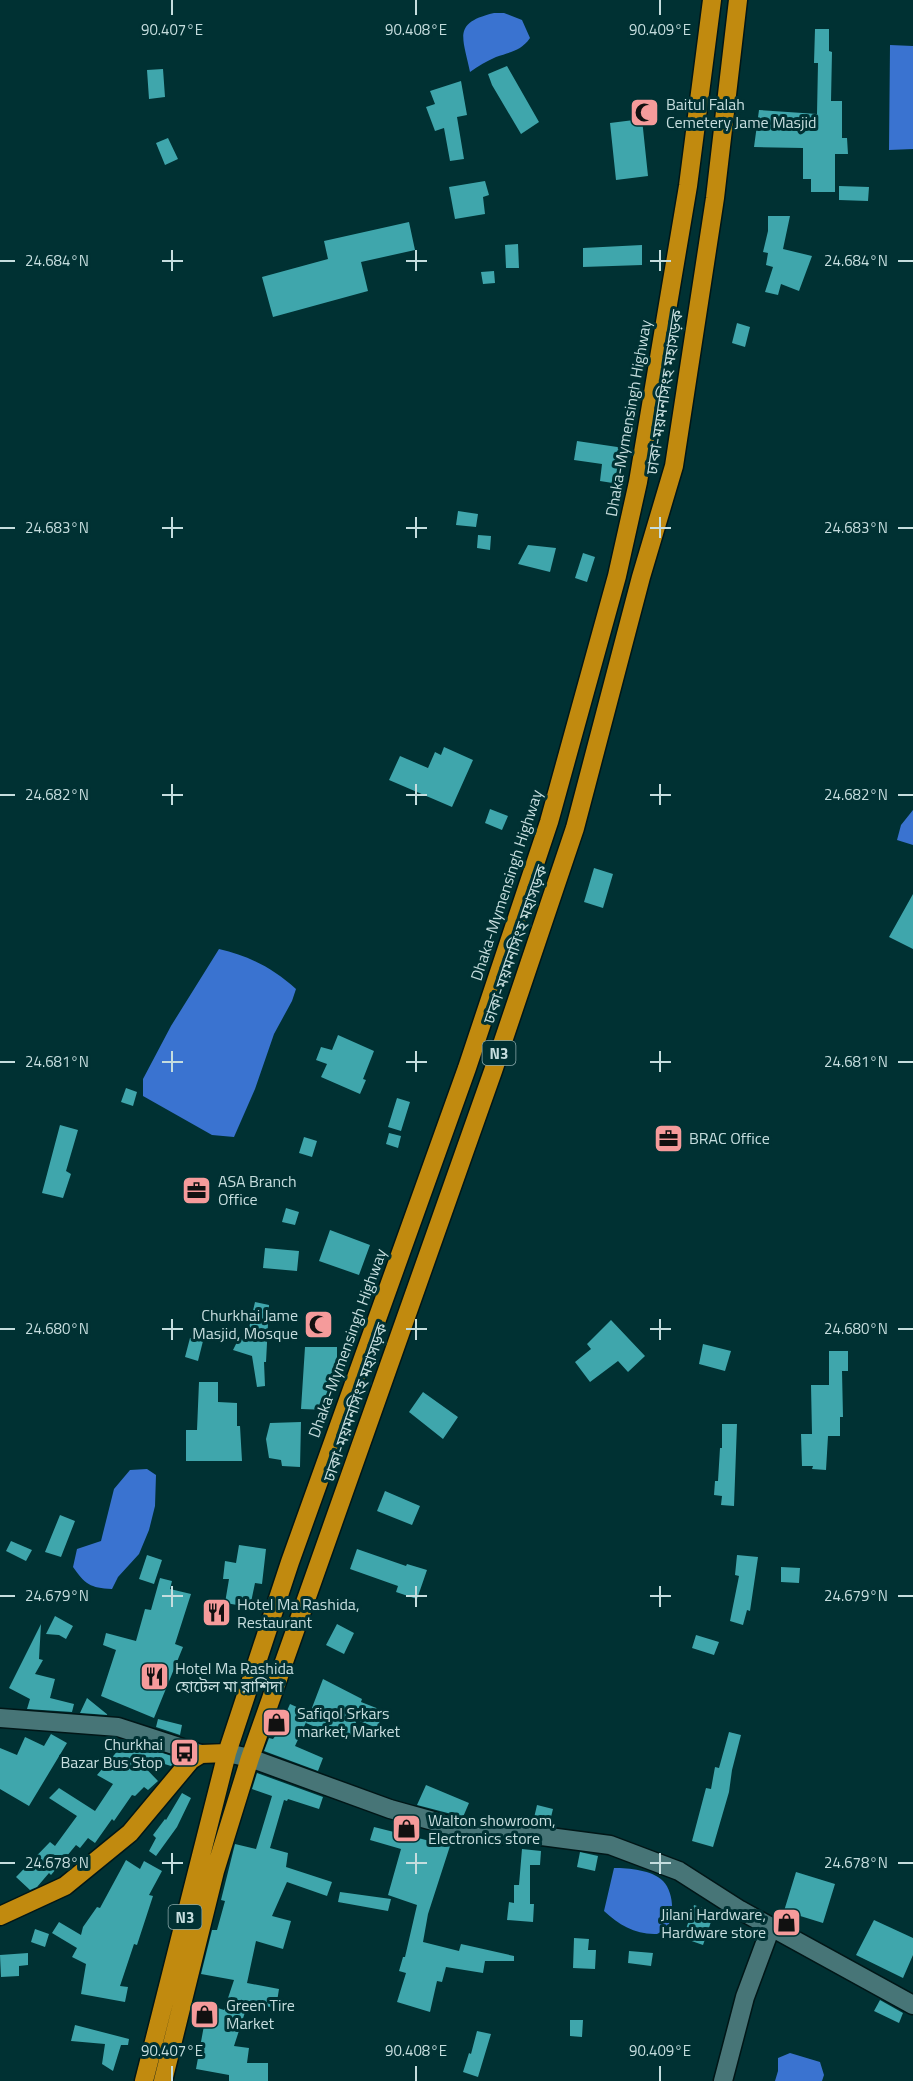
<svg xmlns="http://www.w3.org/2000/svg" width="913" height="2081" font-family="'Titillium Web','Noto Sans Bengali',sans-serif">
	<rect width="100%" height="100%" fill="#003133"/>
	<path fill="#3a73d0" d="M494,13H504L522,20L530,38C521,51 510,52 496,57C487,61 478,66 470,72C463,37 452,23 494,13Z
		M890,45L913,46V149L889,150Z
		M913,810V845L897,840L901,825Z
		M219,949C249,956 273,968 296,989L292,1001L274,1034L255,1089L234,1137L212,1135L143,1096V1079L171,1026Z
		M147,1469L156,1475L155,1506L149,1530L139,1554L118,1577L112,1589C90,1588 85,1584 73,1567L77,1549L101,1541L114,1489L130,1470Z
		M614,1868C629,1868 652,1870 663,1881C673,1891 675,1914 668,1926C666,1929 661,1932 657,1934C636,1935 619,1925 604,1911Z
		M790,2053L820,2062L824,2075L822,2081H775L778,2071V2058Z"/>
	<path fill="#3fa6ac" d="M815,29H829V51L832,52L831,101H842V138H847L848,154H835V192H811V179H803V148L754,147L759,110L817,114L818,63H814Z
		M507,66L539,122L521,134L492,85L488,74Z
		M163,69L165,97L149,99L147,70Z
		M461,81L467,115L457,117L464,159L450,161L444,128L435,131L426,107L435,104L430,91Z
		M642,119L648,176L616,180L610,123Z
		M168,138L178,159L165,165L156,143Z
		M485,181L489,195L483,197L485,214L455,219L449,187Z
		M839,186L869,187L868,201L839,200Z
		M768,216H790L783,249L812,256L799,291L781,284L778,295L765,292L773,267L766,265L768,253L763,252L768,231Z
		M409,222L415,250L361,262L368,291L273,317L262,277L328,259L324,241Z
		M518,244L519,268H506L505,245Z
		M642,245V265L583,267V248Z
		M494,271L495,283L483,284L481,272Z
		M737,323L750,327L745,347L732,343Z
		M577,441L624,448L619,484L600,481L602,464L574,460Z
		M458,511L478,514L476,527L456,525Z
		M478,535L491,536L490,550L477,548Z
		M528,545L556,548L550,572L518,564Z
		M583,553L595,557L587,582L575,578Z
		M444,747L473,760L452,807L389,780L400,756L428,768L435,752L441,755Z
		M490,809L508,816L502,830L485,823Z
		M594,868L613,874L603,908L584,902Z
		M913,894V949L889,937Z
		M338,1035L374,1051L363,1079L366,1080L360,1094L321,1077L327,1064L316,1060L321,1047L332,1050Z
		M126,1088L137,1092L133,1106L121,1102Z
		M397,1098L410,1102L401,1131L388,1127Z
		M60,1125L78,1130L66,1171L71,1174L63,1198L42,1193Z
		M389,1133L401,1136L398,1148L386,1144Z
		M304,1137L317,1141L312,1157L299,1153Z
		M286,1208L299,1212L295,1225L282,1222Z
		M330,1230L370,1245L359,1275L319,1261Z
		M265,1248L299,1251L297,1271L263,1268Z
		M255,1302L269,1305L266,1362H264L265,1386L257,1387L252,1356L233,1350L239,1338L246,1341Z
		M611,1320L645,1356L628,1372L618,1361L590,1382L575,1362L591,1349L587,1344Z
		M190,1338L203,1341L198,1361L185,1357Z
		M703,1344L731,1351L725,1371L699,1364Z
		M305,1347H337V1390H330L329,1410L301,1409Z
		M829,1351H848V1371H842L843,1417H840V1436H828L826,1470L812,1469L813,1466H802L801,1434H812L811,1385H829Z
		M199,1382H218V1402L237,1403V1426H240L242,1461H186V1430H197Z
		M423,1392L458,1417L443,1439L409,1412Z
		M301,1422L300,1467L282,1466L281,1460L269,1458L266,1439L270,1423Z
		M722,1424H737L734,1506L721,1505L722,1496L714,1495L715,1481H718L720,1448H722Z
		M385,1491L420,1506L412,1525L377,1511Z
		M60,1515L75,1521L61,1557L45,1552Z
		M11,1541L32,1550L26,1561L6,1551Z
		M239,1545L266,1549L262,1584L255,1583L250,1607L225,1603L229,1579H223L225,1561L236,1563Z
		M357,1549L406,1566L407,1564L427,1570L417,1599L396,1592L398,1586L350,1569Z
		M147,1555L162,1560L154,1584L139,1579Z
		M737,1555L758,1557L750,1611L747,1610L743,1625L730,1621L739,1576L735,1575Z
		M781,1567L800,1568L799,1583L781,1582Z
		M160,1578L172,1581L170,1589L191,1594L175,1644L183,1647L154,1718L101,1696L116,1650L103,1645L106,1633L136,1641L145,1609L151,1610Z
		M55,1616L73,1626L66,1639L59,1635L46,1634Z
		M41,1624L39,1659L43,1660L35,1674L55,1679L50,1698L74,1704L72,1712L27,1709L30,1699L9,1688Z
		M337,1624L354,1633L344,1654L326,1645Z
		M696,1635L719,1642L714,1655L692,1648Z
		M323,1679L362,1699L361,1702L384,1711L377,1728L357,1720L348,1741L306,1723L308,1718L295,1746L323,1758L318,1771L264,1751L269,1738L273,1739L276,1735L290,1704L310,1713Z
		M87,1698L108,1715L80,1713Z
		M158,1719L182,1725L180,1735L156,1727Z
		M729,1732L741,1735L732,1770L729,1792L713,1847L692,1841L706,1788L711,1789L715,1767L719,1768Z
		M51,1734L67,1743L29,1806L0,1789V1748L17,1755L25,1737L44,1746Z
		M126,1741L150,1751V1749L178,1758L171,1766L132,1754L158,1781L148,1790L144,1787L135,1796L132,1795L114,1821L112,1819L95,1843L88,1838L80,1848L76,1845L51,1875L49,1873L37,1887L30,1890L16,1877L50,1842L55,1846L77,1816L49,1798L59,1788L95,1811L113,1784L97,1775Z
		M257,1773L323,1797L319,1809L288,1799L287,1801L284,1800L270,1848L288,1853L286,1867L332,1882L327,1896L287,1882L272,1916L291,1921L283,1949L256,1941L247,1983L279,1989L276,2008L248,2003L234,2046L249,2048L247,2063H268V2081H229V2075L196,2069L205,2020L192,2016L196,2001L224,2010L234,1980L201,1974L212,1930H217L225,1901L221,1900L235,1844L256,1849L272,1796L252,1789Z
		M426,1785L469,1803L463,1817L417,1805Z
		M182,1793L191,1798L177,1827L156,1856L149,1851L156,1838L153,1835L165,1819L166,1820Z
		M537,1805L553,1809L550,1821L534,1818Z
		M374,1827L450,1846L428,1914L423,1942L459,1951L461,1944L514,1956V1961H485L483,1973L446,1967L442,1982L437,1981L430,2012L397,2002L406,1973L399,1971L403,1957H405L417,1905L388,1895L401,1849L370,1840Z
		M522,1849L541,1851L540,1865H530V1904H534L533,1922L507,1920L509,1902L514,1903V1885H519Z
		M580,1852L598,1856L595,1871L577,1867Z
		M126,1860L140,1869L144,1861L162,1871L149,1895L153,1896L137,1945L134,1944L120,1986L128,1987L125,2002L81,1994L86,1964L72,1957L77,1948L52,1933L59,1922L81,1935L83,1927L97,1907L100,1908Z
		M796,1872L835,1884L823,1923L784,1911Z
		M340,1892L391,1899L388,1911L338,1902Z
		M694,1905L706,1909L705,1913L713,1916L703,1945L683,1938Z
		M874,1920L913,1938V1955L903,1978L856,1955Z
		M35,1929L49,1934L45,1947L31,1942Z
		M574,1938L589,1939L588,1950H596L595,1969L573,1968Z
		M629,1951L653,1953L651,1966L628,1963Z
		M28,1953V1965L19,1966V1976L1,1977L0,1955Z
		M880,2000L903,2013L899,2023L874,2011Z
		M570,2020H583L582,2037L570,2036Z
		M75,2025L129,2039L128,2045H121L113,2071L102,2064L105,2044L71,2041Z
		M477,2031L491,2034L478,2077L463,2072L469,2053L471,2054Z"/>
	<g fill="none" stroke-linecap="round" stroke-linejoin="round">
		<defs>
			<path id="street" d="M0,1718L118,1727L201,1754
				M723,2081L745,1997L771,1927"/>
			<path id="secondary" d="M227,1753L250,1758L390,1809L462,1829L498,1835H534L610,1845L679,1871L740,1910L913,2005"/>
			<path id="highway" d="M0,1916L65,1886L130,1833L191,1760L201,1754L227,1753
				M144,2081L227,1753L290,1562L467,1068L549,822L617,576L638,482L688,186L712,0
				M163,2081L215,1871L250,1758L493,1071L575,828L641,577L674,466L715,198L738,0"/>
		</defs>
		<use href="#street" stroke="#011617" stroke-width="21"/>
		<use href="#secondary" stroke="#011617" stroke-width="21"/>
		<use href="#highway" stroke="#011617" stroke-width="21"/>
		<use href="#street" stroke="#477577" stroke-width="18"/>
		<use href="#secondary" stroke="#477577" stroke-width="18"/>
		<use href="#highway" stroke="#c18a0f" stroke-width="18"/>
	</g>
	<path fill="none" stroke="#c5ddde" stroke-width="2" d="M172,0V15M416,0V15M660,0V15M172,250V271M416,250V271M660,250V271M0,261H15M162,261H183M406,261H427M650,261H671M898,261H913M172,517V538M416,517V538M660,517V538M0,528H15M162,528H183M406,528H427M650,528H671M898,528H913M172,784V805M416,784V805M660,784V805M0,795H15M162,795H183M406,795H427M650,795H671M898,795H913M172,1051V1072M416,1051V1072M660,1051V1072M0,1062H15M162,1062H183M406,1062H427M650,1062H671M898,1062H913M172,1319V1340M416,1319V1340M660,1319V1340M0,1329H15M162,1329H183M406,1329H427M650,1329H671M898,1329H913M172,1586V1607M416,1586V1607M660,1586V1607M0,1596H15M162,1596H183M406,1596H427M650,1596H671M898,1596H913M172,1853V1874M416,1853V1874M660,1853V1874M0,1863H15M162,1863H183M406,1863H427M650,1863H671M898,1863H913M172,2066V2081M416,2066V2081M660,2066V2081"/>
	<defs>
		<symbol id="mosque-square" viewBox="-11 -11 22 22"><rect x="-9" y="-9" width="18" height="18" rx="4" fill="#f59b9b" stroke="#003133"/><path d="M3.5-4.9A6 6 0 1 0 3.5 4.9A5 5 0 1 1 3.5-4.9Z" fill="#111"/></symbol>
		<symbol id="office-square" viewBox="-11 -11 22 22"><rect x="-9" y="-9" width="18" height="18" rx="4" fill="#f59b9b" stroke="#003133"/><path d="M-6-3h4V-5.5h4V-3h4V5H-6ZM-1-4.5V-3h2v-1.5ZM-6 0V1H6V0Z" fill="#111"/></symbol>
		<symbol id="restaurant-square" viewBox="-11 -11 22 22"><rect x="-9" y="-9" width="18" height="18" rx="4" fill="#f59b9b" stroke="#003133"/><path d="M-5-6h1v4h1v-4h1v4h1v-4h1v5L-1.5 .5V6h-2V.5L-5-1ZM5-6V6H3V1.5H1.5Q1.5-4 5-6Z" fill="#111"/></symbol>
		<symbol id="shop-square" viewBox="-11 -11 22 22"><rect x="-9" y="-9" width="18" height="18" rx="4" fill="#f59b9b" stroke="#003133"/><path d="M-5-2.5h2.3a2.7 3.5 0 0 1 5.4 0H5L5.5 6h-11ZM-1.5-2.5h3a1.5 2.3 0 0 0-3 0Z" fill="#111"/></symbol>
		<symbol id="bus-square" viewBox="-11 -11 22 22"><rect x="-9" y="-9" width="18" height="18" rx="4" fill="#f59b9b" stroke="#003133"/><path d="M-5-6H5V4H4V6H2V4H-2V6H-4V4H-5ZM-3.5-4V0h7V-4ZM-3.5 1.2v1.5H-2V1.2ZM2 1.2v1.5H3.5V1.2Z" fill="#111"/></symbol>
	</defs>
	<g fill-rule="evenodd">
		<use href="#mosque-square" x="628" y="96" width="33" height="33"/>
		<use href="#office-square" x="652" y="1122" width="33" height="33"/>
		<use href="#office-square" x="180" y="1174" width="33" height="33"/>
		<use href="#mosque-square" x="302" y="1308" width="33" height="33"/>
		<use href="#restaurant-square" x="200" y="1596" width="33" height="33"/>
		<use href="#restaurant-square" x="138" y="1660" width="33" height="33"/>
		<use href="#shop-square" x="260" y="1706" width="33" height="33"/>
		<use href="#bus-square" x="168" y="1736" width="33" height="33"/>
		<use href="#shop-square" x="390" y="1812" width="33" height="33"/>
		<use href="#shop-square" x="770" y="1906" width="33" height="33"/>
		<use href="#shop-square" x="188" y="1998" width="33" height="33"/>
	</g>
	<g text-anchor="middle" dominant-baseline="central" stroke-width="6" stroke-linejoin="round" paint-order="stroke">
		<g fill="#003133" stroke="#8aa9ab" stroke-width="1.5">
			<rect x="482.5" y="1041" width="33" height="24" rx="4.5"/>
			<rect x="168.5" y="1905" width="33" height="24" rx="4.5"/>
		</g>
		<g font-size="15" font-weight="bold" fill="#c5ddde">
			<text x="499" y="1053">N3</text>
			<text x="185" y="1917">N3</text>
		</g>
		<g font-size="16" fill="#c5ddde" stroke="#003133" text-anchor="start">
			<text x="666" y="104">Baitul Falah<tspan x="666" dy="18">Cemetery Jame Masjid</tspan></text>
			<text x="689" y="1138">BRAC Office</text>
			<text x="218" y="1181">ASA Branch<tspan x="218" dy="18">Office</tspan></text>
			<text x="298" y="1315" text-anchor="end">Churkhai Jame<tspan x="298" dy="18">Masjid, Mosque</tspan></text>
			<text x="237" y="1604">Hotel Ma Rashida,<tspan x="237" dy="18">Restaurant</tspan></text>
			<text x="175" y="1668">Hotel Ma Rashida<tspan x="175" dy="18">হোটেল মা রাশিদা</tspan></text>
			<text x="297" y="1713">Safiqol Srkars<tspan x="297" dy="18">market, Market</tspan></text>
			<text x="163" y="1744" text-anchor="end">Churkhai<tspan x="163" dy="18">Bazar Bus Stop</tspan></text>
			<text x="428" y="1820">Walton showroom,<tspan x="428" dy="18">Electronics store</tspan></text>
			<text x="766" y="1914" text-anchor="end">Jilani Hardware,<tspan x="766" dy="18">Hardware store</tspan></text>
			<text x="226" y="2005">Green Tire<tspan x="226" dy="18">Market</tspan></text>
		</g>
		<g font-size="16" fill="#c5ddde" stroke="#003133">
			<text transform="translate(664 392) rotate(-81)">ঢাকা-ময়মনসিংহ মহাসড়ক</text>
			<text transform="translate(628 418) rotate(-80)">Dhaka-Mymensingh Highway</text>
			<text transform="translate(506 885) rotate(-72)">Dhaka-Mymensingh Highway</text>
			<text transform="translate(515 944) rotate(-71)">ঢাকা-ময়মনসিংহ মহাসড়ক</text>
			<text transform="translate(347 1343) rotate(-70)">Dhaka-Mymensingh Highway</text>
			<text transform="translate(355 1402) rotate(-71)">ঢাকা-ময়মনসিংহ মহাসড়ক</text>
		</g>
	</g>
	<g font-size="15" text-anchor="middle" fill="#c5ddde" stroke="#003133" stroke-width="6" stroke-linejoin="round" paint-order="stroke">
		<text x="172" y="35">90.407°E</text>
		<text x="416" y="35">90.408°E</text>
		<text x="660" y="35">90.409°E</text>
		<text x="57" y="266">24.684°N</text>
		<text x="856" y="266">24.684°N</text>
		<text x="57" y="533">24.683°N</text>
		<text x="856" y="533">24.683°N</text>
		<text x="57" y="800">24.682°N</text>
		<text x="856" y="800">24.682°N</text>
		<text x="57" y="1067">24.681°N</text>
		<text x="856" y="1067">24.681°N</text>
		<text x="57" y="1334">24.680°N</text>
		<text x="856" y="1334">24.680°N</text>
		<text x="57" y="1601">24.679°N</text>
		<text x="856" y="1601">24.679°N</text>
		<text x="57" y="1868">24.678°N</text>
		<text x="856" y="1868">24.678°N</text>
		<text x="172" y="2056">90.407°E</text>
		<text x="416" y="2056">90.408°E</text>
		<text x="660" y="2056">90.409°E</text>
	</g>
</svg>
